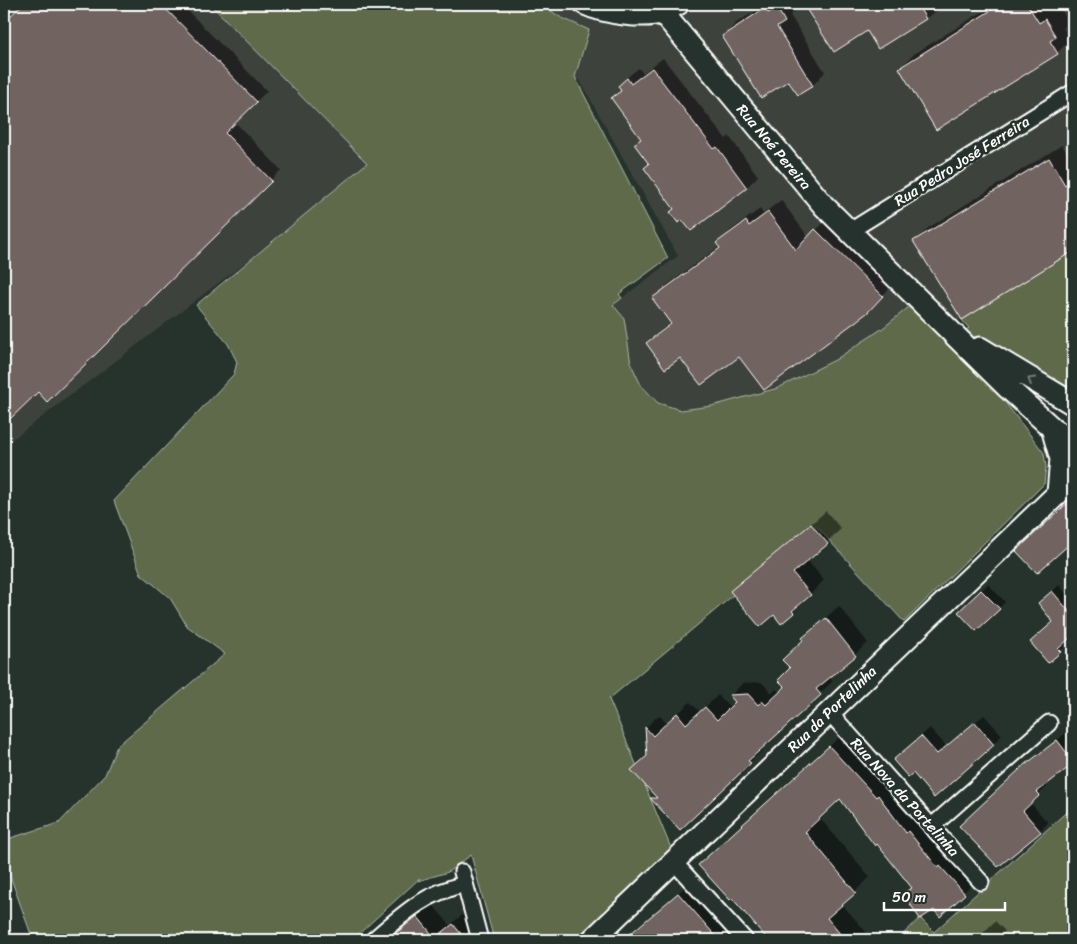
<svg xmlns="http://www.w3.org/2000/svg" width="1077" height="944" font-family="Sriracha,sans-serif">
	<rect width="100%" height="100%" fill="#26332d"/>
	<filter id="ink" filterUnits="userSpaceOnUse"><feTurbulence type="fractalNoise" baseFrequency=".02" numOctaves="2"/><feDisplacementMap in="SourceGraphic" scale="10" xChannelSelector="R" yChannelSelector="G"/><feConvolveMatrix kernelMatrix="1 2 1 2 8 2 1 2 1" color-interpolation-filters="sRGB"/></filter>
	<g filter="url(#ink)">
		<path fill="#3c423c" d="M4,4H1073V251L962,320L916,324L803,380L712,406L681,410L658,403L641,385L606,310L678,256L579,79L374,165L17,436L4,444Z"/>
		<path fill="#5f6b4c" stroke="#afb5a6" d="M210,4H541L560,17L589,30L575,77L668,258L619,294L622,298L613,305L624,318L631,364L641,385L658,403L681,410L712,406L778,388L835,360L883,328L915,302L950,340L969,328L962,320L1073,251V389L1050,377L1004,401L1044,453L1046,467L1044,484L904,622L816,526L609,699L671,848L623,894L584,937L577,940H494L471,855L448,872L418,881L420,878L352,940H33L4,859V840L59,823L105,775L117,746L225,654L187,626L170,598L141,574L114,501L234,374L237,362L228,344L196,305L367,163Z
			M1073,806V940H897L920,918L934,932Z"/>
		<path fill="#0007" d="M24,4H181L267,91L235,122L281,170L47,400L38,391L10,418L4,412V10L7,7L14,14Z
			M767,4H794L797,8L790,15L825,72L813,85L798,94L789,79L724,36L736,23Z
			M805,4H949L878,47L867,30L834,50Z
			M995,4H1049L1053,10L1059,6L1069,22L1063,28L1071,39L1057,53L900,68L914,54Z
			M1067,4H1073V13Z
			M663,58L726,139L729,136L758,176L747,187L691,229L676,208L650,164L642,138L613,99L622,89L619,86L631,74L639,68L643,73Z
			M1062,145L1073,163V250L962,318L915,241L928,228Z
			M781,200L809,238L829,217L896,282L866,312L739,355L680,356L647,343L671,322L654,299L667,285L720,246L718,244L731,230L760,209L763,214Z
			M826,511L841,529L807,560L824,580L793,613L774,614L732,592Z
			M988,584L1005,602L977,630L960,612Z
			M1059,585L1073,602V634L1064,642L1066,644L1060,651L1032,642L1055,621L1046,597Z
			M839,606L868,643L829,677L833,681L761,748L763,750L750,762L680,828L652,798L656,794L648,755L646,727L659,715L667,724L690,702L700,712L718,695L731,708L737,702L731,695L743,683L761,682L772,693L776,689L780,693L786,687L791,668L805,640L803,638Z
			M984,715L1002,735L993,744L913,771L895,760L930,728L946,746Z
			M845,732L979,878L940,915L934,909L905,894L912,886L840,798L819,817L870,877L842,904L873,940H773L699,865Z
			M1066,733L1073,743V762L1045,784L1047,787L1030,802L1048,823L1040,831L961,826L1031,761Z
			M691,882L747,940H623Z
			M432,904L450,925L467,911L488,937L485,940H387Z
			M995,921L1005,931L996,940H976Z"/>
		<path fill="#71645e" stroke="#fff" d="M23,4H161L257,102L225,133L272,181L47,402L38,392L10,419L4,413V22Z
			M803,4H917L926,19L878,49L867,31L834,52Z
			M1001,4H1027L1039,23L1045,19L1056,37L1050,41L1058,54L936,130L899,68Z
			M765,8L768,13L777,8L785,22L777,27L813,86L798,95L788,81L761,98L722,36Z
			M652,68L714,149L717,147L747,188L691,231L682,220L678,223L670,212L674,209L644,168L649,164L634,144L641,139L611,98L621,91L618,86L627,78L631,84Z
			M1049,158L1065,185L1073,180V251L962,320L913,241Z
			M768,212L796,250L815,229L883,296L867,313L764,390L739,357L701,385L680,358L665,369L646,343L671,324L652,298L720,248L716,243L746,221L749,226Z
			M1073,498V541L1037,573L1016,551Z
			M811,524L828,544L793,573L811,595L792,611L794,613L781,624L774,615L760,627L730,591Z
			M981,590L1000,609L976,631L958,612Z
			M1052,591L1073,616V635L1058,649L1061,652L1048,663L1030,642L1053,622L1038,603Z
			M826,618L856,656L816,689L821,695L748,761L751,763L680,830L650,798H657L631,770L647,756L645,727L653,736L677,713L686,724L705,707L717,720L735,702L729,695L748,694L758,705L762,701L766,705L785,687L778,680L790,668L782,660L803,640L802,638Z
			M975,722L994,745L934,798L913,773L908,777L893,760L921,736L937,754Z
			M1057,740L1073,761V764L1037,792L1040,795L1023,811L1041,832L998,867L959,826L1021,768Z
			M829,746L876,797L878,795L906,833L908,831L938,868L940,866L965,894L940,917L934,910L920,919L903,893L912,888L877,844L875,846L840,799L805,832L856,893L827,918L845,940H768L732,898L730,900L698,865Z
			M678,893L719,940H623Z
			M417,916L435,938L453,924L466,940H388Z"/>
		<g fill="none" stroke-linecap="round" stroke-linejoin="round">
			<defs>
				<path id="street" d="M850,231L1073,92
					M829,712L981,882
					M931,827L1049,723
					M673,861L745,940
					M462,872L480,940
					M373,940C403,914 425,893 465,884"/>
				<path id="secondary" d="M585,4C604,13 645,19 664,12C669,10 673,6 678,4
					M663,13L824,206L1008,388L1052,428L1073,443
					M980,348L1073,404
					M1052,428L1061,459L1058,493
					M592,940L1073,479"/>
			</defs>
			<use href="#street" stroke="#fff" stroke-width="19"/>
			<use href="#secondary" stroke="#fff" stroke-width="25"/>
			<use href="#street" stroke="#26332d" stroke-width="15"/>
			<use href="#secondary" stroke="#26332d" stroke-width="21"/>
		</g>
		<defs><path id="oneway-chevron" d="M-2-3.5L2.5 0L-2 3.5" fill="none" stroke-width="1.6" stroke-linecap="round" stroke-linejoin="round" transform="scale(1.25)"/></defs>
		<use stroke="#727a76" href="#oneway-chevron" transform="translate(1031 380) rotate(-149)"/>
	</g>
	<g text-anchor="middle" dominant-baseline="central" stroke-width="5" stroke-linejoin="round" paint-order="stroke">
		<g font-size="15" fill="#fff" stroke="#26332d">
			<text transform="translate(774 147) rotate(50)">Rua Noé Pereira</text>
			<text transform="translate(962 161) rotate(-32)">Rua Pedro José Ferreira</text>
			<text transform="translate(832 709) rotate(-44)">Rua da Portelinha</text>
			<text transform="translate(905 797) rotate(48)">Rua Nova da Portelinha</text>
		</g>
	</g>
	<rect width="1077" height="944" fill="none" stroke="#26332d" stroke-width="20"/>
	<rect x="10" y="10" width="1057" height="924" fill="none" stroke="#fff" stroke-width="2" filter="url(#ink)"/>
	<path d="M884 902v8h121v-8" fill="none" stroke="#ffffff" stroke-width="2.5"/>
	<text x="892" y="902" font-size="15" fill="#ffffff" stroke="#26332d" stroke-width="4" paint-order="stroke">50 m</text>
</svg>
